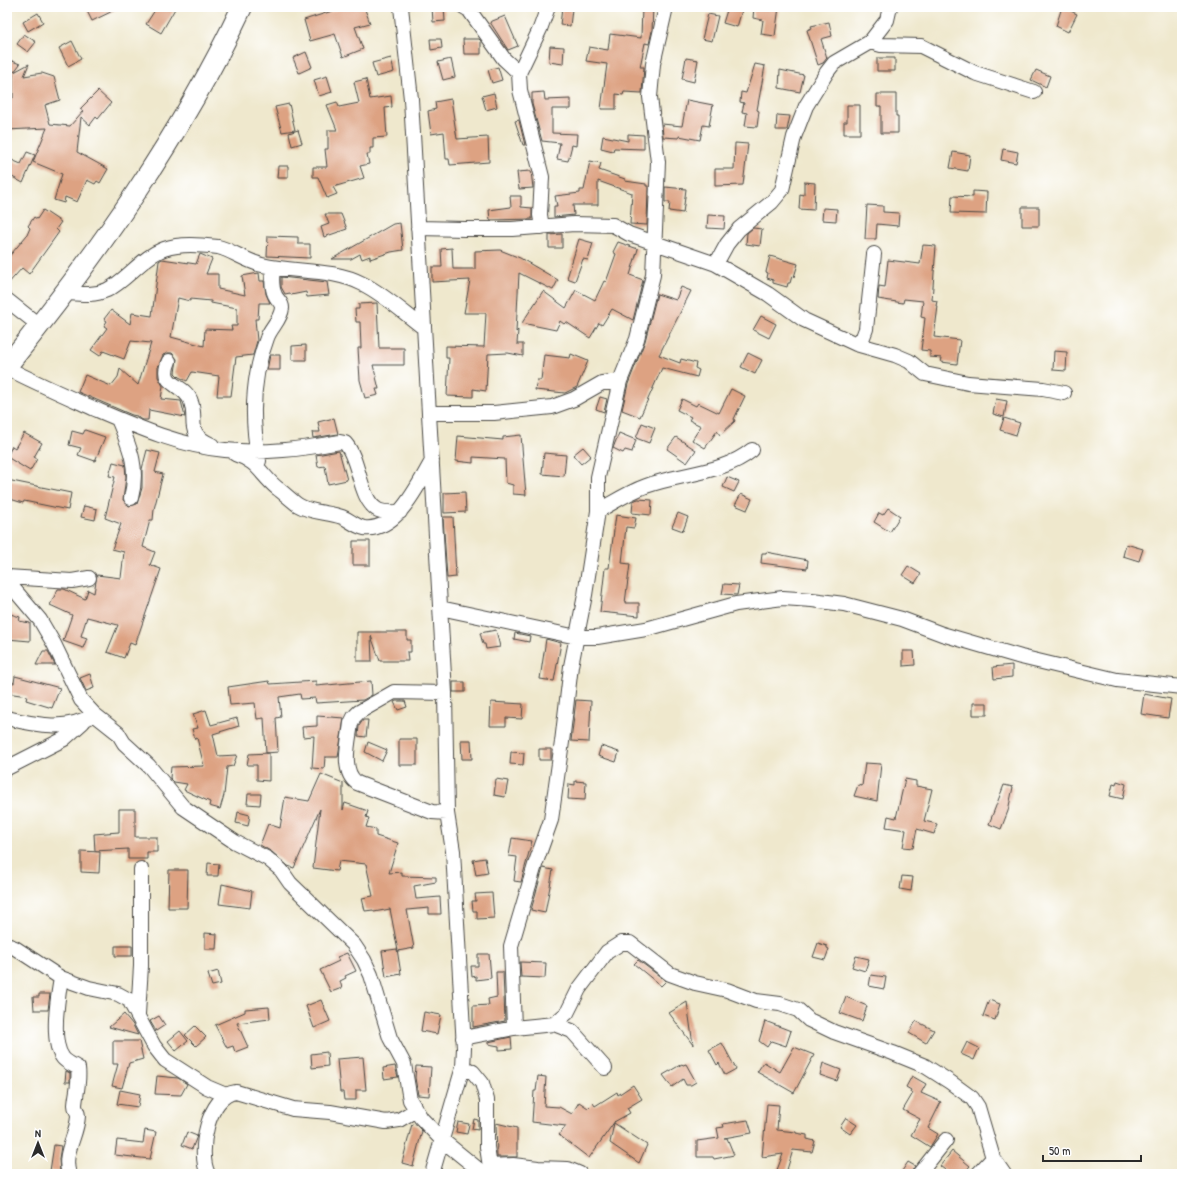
<svg xmlns="http://www.w3.org/2000/svg" width="1189" height="1181" font-family="'Patrick Hand',sans-serif">
	<rect width="100%" height="100%" fill="#fff"/>
	<filter id="ink" filterUnits="userSpaceOnUse"><feTurbulence type="fractalNoise" baseFrequency=".025" numOctaves="2"/><feDisplacementMap in="SourceGraphic" scale="8" xChannelSelector="R" yChannelSelector="G"/><feConvolveMatrix kernelMatrix="1 2 1 2 8 2 1 2 1" color-interpolation-filters="sRGB"/></filter>
	<filter id="wash" filterUnits="userSpaceOnUse"><feTurbulence type="fractalNoise" baseFrequency=".012" numOctaves="4" result="noise"/><feDisplacementMap in="SourceGraphic" scale="16" xChannelSelector="R" yChannelSelector="G"/><feGaussianBlur stdDeviation="0.9" result="paint"/><feColorMatrix in="noise" values="0 0 0 0 0 0 0 0 0 0 0 0 0 0 0 0 0 1.4 0 .05"/><feComposite in="paint" operator="in"/></filter>
	<g filter="url(#wash)">
		<rect width="100%" height="100%" fill="#efe8cd"/>
		<g id="blocks">
			<path fill="#dda282" fill-rule="evenodd" d="M85,7H121L92,21Z
				M157,7H176L161,33L146,24Z
				M345,7H364L370,23L355,27L363,49L343,57L335,34L310,41L304,20Z
				M432,7H444L445,21L433,22Z
				M642,7H653L652,31L649,44L645,43L640,67H644L642,93L624,92L623,95L616,94V109H601L607,64L586,61L589,47L608,50L610,34L641,38Z
				M728,7L742,10L737,27L723,23Z
				M754,7H779L775,36L761,34L763,20L753,18Z
				M1062,7L1077,14L1068,32L1056,26Z
				M562,8L572,9L570,26L560,25Z
				M38,13L43,22L28,31L23,22Z
				M708,14L718,16L712,41L702,39Z
				M505,16L518,46L508,50L490,22Z
				M829,22L832,36L821,39L827,58L823,63L818,65L807,30L812,28L811,26Z
				M24,34L36,42L28,52L17,44Z
				M430,39H441L442,48L431,50Z
				M463,39H479L481,41V54H464Z
				M72,41L81,59L68,66L59,48Z
				M550,46L564,47L563,64L549,62Z
				M306,52L312,67L299,73L293,58Z
				M391,58L394,72L376,77L372,63Z
				M686,58L698,60L694,82L682,79Z
				M877,58H895V71H877Z
				M7,59L20,64L14,72L29,64L24,76L42,73L54,77L60,100L45,105L50,124L70,126L83,111L80,109L98,91L111,103L98,119L96,117L90,125L81,117L77,152L108,169L100,183L97,181L95,184L87,180L77,202L65,197L64,203L54,200L62,174L33,162L47,128L7,130V98H13V74L7,82Z
				M451,59L455,77L443,80L438,62Z
				M755,64L765,66L757,110L759,111L757,127L745,126L747,113L742,112L744,103L740,102L741,92L746,93Z
				M498,67L502,80L492,83L488,70Z
				M780,70L804,75L800,92L779,88Z
				M1036,70L1050,76L1046,87L1031,80Z
				M327,76L332,92L319,96L314,80Z
				M366,79L370,99L391,96L392,107L385,108L387,137L373,138V148H370V154H367L369,164L360,166L364,178L333,187L337,194L327,198L318,177H313V167H327L325,149H328V130H337L327,105L337,102L339,107L359,103L354,82Z
				M544,92L545,100L571,99V109H552V133L577,134L576,146L572,145L568,161L557,159L560,143L542,141L532,104V93Z
				M494,93L497,107L486,110L482,96Z
				M877,94H896V116H898V133H881V106H877Z
				M451,99L457,139L488,137L489,162L450,165L449,159H446L444,132L431,134L428,111L436,109L435,102Z
				M687,100L713,105L709,126L703,125L700,140L679,136V138L663,137L662,124L682,126Z
				M289,104L295,130L282,132L275,107Z
				M847,105H860V134H844V122H847Z
				M777,115L790,116L787,130H776Z
				M519,120L525,145H523L515,121Z
				M298,130L302,143L292,146L289,133Z
				M628,134L644,135V149L614,148L613,151L601,148L603,136L628,141Z
				M735,143L748,144L743,185L715,186V169H734Z
				M1003,149L1018,152L1016,163L1001,160Z
				M27,152L35,155L23,183L7,174V158L21,164Z
				M953,152L970,155L968,171L950,168Z
				M590,161L601,163L599,170L625,179V181L646,184V186H648L647,225L630,224L632,193L598,181V205H573L574,215L554,217V206H557L555,196L580,193V190H584Z
				M278,166H288V178H277Z
				M531,171L533,188L519,189L517,172Z
				M804,182L815,183L814,210L799,209L800,194L804,195Z
				M665,187L686,189L683,213L669,211L670,202H665Z
				M973,191L987,192L986,214L951,213L952,196L973,197Z
				M510,196H521V207L532,208V219L490,220L489,210L511,207Z
				M867,205L883,206V212L899,213L898,226L877,224L876,239H865Z
				M1022,207H1039V226H1022Z
				M823,208L837,209L836,221L822,220Z
				M43,210L61,222L56,229L59,232L29,274L22,268L7,285V259L27,235L30,228L28,226L34,217L37,219Z
				M325,214H341L347,229L324,237L321,227L329,224Z
				M708,215L725,216L724,229L707,228Z
				M400,223L403,250L391,252L370,259V256L362,259L360,254L351,259H332L393,224Z
				M753,228L762,229L760,246L746,244L747,233Z
				M562,234V248H549V235Z
				M268,236L298,237V244H310V258L267,256Z
				M579,239L593,243L588,260L583,259L575,281L567,278Z
				M618,242L638,249L630,275L643,280L633,320L612,309L602,325L599,323L590,338L566,322L564,324L560,321L556,330L522,323L543,291L566,308L576,290L595,300L604,281L606,282L616,254L613,252Z
				M923,245L936,246L932,300L937,301L936,306H938L934,337L960,340L957,364L941,362L942,358L930,357V351L921,350L925,318L921,317L923,301L904,299L903,303L878,299L879,286L885,287L888,260L920,264Z
				M452,248L453,269H475V251L500,250L520,258L558,280L553,290L519,273L516,332L518,330L517,344H523V356L508,353L488,354L486,391L473,389V397L447,396L449,358H446V346L484,347L486,313H464L470,280L432,282V267H442L441,249Z
				M200,254L212,259L206,274H218V289L245,295L242,276L259,273L260,281H264L266,294L270,303H259L258,319H255L257,341L253,355L236,357L231,396H217L219,376L192,372L187,381L179,377L175,373L177,359L172,353H168L163,355L158,367V377L163,386L161,399L181,401L185,417L149,410L148,420H143L137,417V416L132,415L78,392L85,375L111,386L118,377L120,369L138,385L151,343L131,341L124,359L103,351L100,356L91,350L107,328L104,326L107,321L104,319L111,310L130,324L132,313L152,316L159,261L162,259L196,264ZM178,298L190,301V299L211,301V303L237,308V326H231L232,330L205,329L204,346L171,337Z
				M770,256L798,264L794,277L792,276L790,283H788L787,287L773,283V280L767,278L768,273L766,272Z
				M281,277L327,282L329,295L307,297L306,292L291,295L290,293L285,294L281,287Z
				M681,287L691,291L659,355L680,363L681,359L696,363L695,368L699,370L697,377L662,368L640,417L622,410L628,384L645,341L657,294L676,300Z
				M377,303L379,348H404V365H373L379,389H376L378,395L365,398L360,380L358,348H361L360,322H356L355,309H359V304Z
				M761,316L776,324L769,338L753,330Z
				M306,345V360H292V346Z
				M1054,351L1067,352L1066,371L1053,370Z
				M748,353L762,360L755,374L741,367Z
				M571,354L588,361L577,387L565,393L535,390L537,380H541L544,355L570,358Z
				M270,355H280V370H267Z
				M731,389L745,396L734,419L735,421L720,435L717,431L705,448L692,440L701,426L689,420L691,417L677,410L682,399L696,406L698,403L719,413Z
				M600,397L607,399L604,412L596,409Z
				M996,399L1007,401L1004,417L993,414Z
				M334,418L338,434L313,438L312,432H320L318,422Z
				M1004,418L1020,423L1016,435L1000,430Z
				M642,423L655,428L649,443L636,438Z
				M85,430L105,437L95,461L78,455L81,448L69,445L72,431L83,434Z
				M24,433L42,443L34,457L37,459L30,471L7,457L12,446L15,448Z
				M619,433L636,440L632,452L625,450L623,453L613,448Z
				M521,435L526,495L513,494V485L506,483L505,459L473,457V463L456,461L458,436L503,440V437Z
				M676,437L696,450L687,463L667,449Z
				M583,447L591,456L581,464L573,455Z
				M147,450L160,453L155,472L163,474L154,509L153,520H150L143,547L155,552L150,565L161,569L135,645L130,643L124,658L107,652L118,625L87,617L81,636L87,638L83,648L63,641L72,615L50,605L58,589H64L85,599L88,590L94,593L97,575L121,578L124,552L112,549L121,524L105,518L115,477L109,476L113,462L125,465L126,477L123,500L129,506L137,504L142,488V469Z
				M339,451L347,480L328,484L325,466L318,467L316,455Z
				M544,453L566,455L564,476L542,474Z
				M727,477L739,482L734,492L723,487Z
				M7,480L71,493L68,510L24,501L23,503L7,498Z
				M465,492L466,512L444,513V493Z
				M741,494L752,499L747,510L735,505Z
				M638,499L652,500L651,515L632,513L633,501Z
				M84,506L97,509L95,520L81,517Z
				M888,508L900,516L890,532L874,522L879,513L883,515Z
				M678,513L688,517L683,531L672,527Z
				M616,515L636,518L634,528L626,527L622,563L630,564L625,603H639V616L600,612L605,568H609Z
				M443,517H453L456,577L447,578Z
				M353,541H370V565H353Z
				M1126,544L1143,549L1139,561L1123,556Z
				M766,552L808,560L807,569L761,563L762,553H766Z
				M908,566L921,574L915,583L902,575Z
				M724,584L739,585L737,595L722,594Z
				M7,613L20,617L19,621L30,623V641L7,639Z
				M496,630L500,647L486,649L485,644H483L480,633Z
				M357,632H407V640H411V652H407L408,661H380L371,636L372,661H357Z
				M515,633L530,636L529,642L514,639Z
				M546,639L561,643L554,681L540,679Z
				M43,651H48L55,665H36Z
				M903,651H914L915,665L903,666Z
				M1012,665V677L994,679L993,667Z
				M90,674L94,688L86,691L80,678Z
				M15,676L60,688L52,708L26,700L27,696L7,693V682L14,683Z
				M269,681L270,684L316,681V686L371,681L372,695L363,700L316,703L315,698L301,699L300,694L279,697L281,717L276,718L278,752L266,753L264,718L257,719L255,703L230,705L228,687Z
				M453,682H465V692H453Z
				M1144,694L1171,699L1168,718L1141,714Z
				M576,700L591,701L589,742L571,741Z
				M396,701H405L407,707L398,710L394,702Z
				M491,702L523,704L522,719L506,718V726H490Z
				M973,703H987V715H973Z
				M206,710L211,725L237,718L239,726L213,734L218,756L237,755L233,766L227,767L224,795L220,809L209,806L210,802L184,790L187,784L174,782L170,778L171,767L204,766L197,738L195,739L192,729L198,728L193,714Z
				M317,716L344,718L338,757H325L324,769L312,768L314,736L303,737L302,727L317,726Z
				M363,720H368L366,737L358,736L359,726Z
				M399,739H417V765H399Z
				M461,740H471L472,759H462Z
				M368,742L387,750L382,761L365,752Z
				M601,746L619,752L616,762L598,756Z
				M539,749H551V760H539Z
				M511,752L524,753L523,765L510,764Z
				M269,753V781L257,780V765H247L249,754Z
				M865,763L881,764L877,801L854,796L858,785L862,786Z
				M321,774L343,783V810L345,803L368,811L366,817L369,818L366,827L376,829V836L398,843L389,873L402,872V876L436,877V882L414,886L416,899L440,897L441,914H429V908L407,910L414,948L398,951L390,909L374,912L373,910L365,911L362,898L373,896L366,864L339,861L337,871L313,868L320,809L294,868L288,866L272,852L260,845L268,824L280,828L285,797L309,801Z
				M496,779L508,781L505,797L494,795Z
				M905,779L916,781V786L932,789L924,821L937,824L934,834L917,829L913,848L903,847L906,830L886,827L888,816L896,818Z
				M575,781L586,782L585,800L568,799L569,784L575,785Z
				M1117,781L1126,784L1123,799L1110,796L1113,784L1116,785Z
				M1004,785L1013,787L1008,811L1001,829L989,824Z
				M248,794H261L260,805L247,804Z
				M119,809H135V837H157V852H147V859H128V849L95,851L94,834L119,832Z
				M238,812L250,815L248,826L236,823Z
				M512,838L532,841L521,882L514,881L517,857L509,856Z
				M81,851L100,852L99,873L81,872Z
				M485,858L488,873L476,875L473,860Z
				M208,863L219,864L218,876H207Z
				M543,868L553,870L545,913L531,910Z
				M169,870H188L187,908H168Z
				M902,876L913,877L911,891L900,889Z
				M222,884L252,891L250,908L219,904Z
				M492,893L494,918L477,919V911H473L472,901H476L475,894Z
				M205,933L217,934L216,949H205Z
				M818,943L827,946V948L829,949L825,960L813,957Z
				M115,946H132V956H115Z
				M397,949L401,974L386,977L382,951Z
				M347,953L356,971L345,976L346,978L340,981L342,988L331,992L320,970L339,961L337,957Z
				M478,954H489L491,978L476,980V976L472,977L471,966H478Z
				M856,956L869,959L865,971L852,967Z
				M638,960L666,981L661,986L634,964Z
				M520,962L546,963L545,978L521,977Z
				M218,971L221,984L212,986L208,974Z
				M496,972H503L505,1021L473,1027V1006L489,1005L488,999L497,997Z
				M871,975L886,977L884,989L869,986Z
				M39,994H50L48,1010H34L33,997H39Z
				M846,997L867,1006L862,1021L840,1013Z
				M321,1000L330,1021L314,1028L306,1006Z
				M989,1000L1000,1004L995,1020L983,1016Z
				M687,1002L693,1045L669,1013Z
				M269,1007L270,1019L237,1023L248,1047L235,1052L233,1046L227,1048L215,1025L245,1012V1009Z
				M424,1012L441,1015L437,1034L421,1031Z
				M124,1014L133,1025L138,1035L109,1027Z
				M159,1016L165,1025L156,1031L150,1021Z
				M765,1021L791,1031L786,1046L771,1041L767,1047L759,1041Z
				M916,1021L934,1030L926,1043L909,1033Z
				M195,1026L206,1037L196,1046L185,1035Z
				M180,1031L188,1041L176,1051L168,1041Z
				M511,1037L512,1049L499,1050V1046L488,1044V1042Z
				M113,1041H139L143,1059L129,1063L122,1088L112,1086L118,1064H113Z
				M967,1042L979,1048L974,1060L961,1054Z
				M722,1043L736,1069L725,1075L719,1063L717,1065L709,1050Z
				M794,1047L814,1055L794,1093L757,1072L764,1062L780,1072Z
				M327,1052L328,1066L312,1068L311,1054Z
				M363,1057L366,1090H356V1100H344L343,1092H340L337,1059Z
				M823,1063L841,1070L837,1081L820,1075Z
				M682,1064L683,1065L686,1064L696,1082L691,1085H686L683,1079L672,1087L663,1075Z
				M395,1066L398,1077L384,1079L383,1068Z
				M416,1066L431,1067L429,1096L418,1095L415,1078Z
				M66,1071L70,1073V1082H65Z
				M157,1076L178,1078L187,1084L181,1095L155,1094Z
				M538,1076L546,1077L544,1106L559,1107L572,1114L579,1102L588,1108L593,1103L595,1106L617,1092L618,1095L633,1085L642,1099L627,1108L630,1113L614,1122L615,1121L589,1158L559,1135L566,1126L532,1122L534,1091H536Z
				M912,1076L926,1084L921,1093L941,1102L928,1128L938,1134L930,1147L911,1135L920,1119L903,1110L913,1093L910,1092L911,1090L906,1087Z
				M120,1090L140,1094L138,1107L117,1104Z
				M767,1104L779,1105L777,1130L796,1132V1133L807,1135V1139L815,1141L812,1152L793,1150L786,1173L777,1170L783,1154L762,1157Z
				M846,1118L857,1125L850,1134L840,1127Z
				M474,1119L478,1120V1130L472,1129Z
				M748,1120L752,1133L724,1138H727L734,1155L714,1159L713,1157H697V1141L719,1138L717,1128L724,1127L723,1124Z
				M458,1122L469,1124L467,1134L456,1132Z
				M496,1123L517,1128V1157H497Z
				M614,1123L647,1145L639,1163L610,1143Z
				M412,1124L416,1125L422,1131L413,1166L402,1163Z
				M145,1130L156,1132L150,1159L115,1155L117,1140L143,1143Z
				M187,1132L197,1136L192,1149L182,1145Z
				M54,1145L61,1146L59,1159L60,1172L50,1171Z
				M952,1151L970,1166L963,1174H950L940,1166Z
				M908,1162L915,1166L911,1174H900Z"/>
		</g>
	</g>
	<g filter="url(#ink)">
		<use href="#blocks" fill-opacity="0" stroke="#484743" stroke-width="1"/>
		<g fill="none" stroke-linecap="round" stroke-linejoin="round">
			<defs>
				<path id="minor" d="M401,7L411,99L445,693L447,813L453,851L464,1048L463,1067L432,1174
					M464,7L469,10L504,59L519,73
					M870,42L881,45L921,46L975,73L1034,92
					M542,227L540,215L542,177L520,90L519,73L540,29L548,7
					M418,228L465,229H512L574,224L613,225L629,234L716,264L768,294L804,320L856,344L895,355L909,361L925,374L968,383L1043,389L1064,393
					M716,264L727,244L739,229L772,202L782,190L794,137L806,106L827,72L834,63L870,42L887,20L890,7
					M66,293C80,294 94,296 107,290C126,281 142,257 164,249C181,243 200,245 218,247C229,249 248,262 262,265C295,273 332,268 363,284C385,295 404,313 424,328
					M7,300L40,326
					M856,344L863,337L866,329L874,254
					M169,361C157,387 186,383 191,402C198,422 184,433 212,445
					M7,368C36,383 66,396 95,409C137,427 180,446 225,450C264,454 302,449 340,442L345,443C360,459 359,500 378,510C384,513 393,512 400,512
					M429,413H494L552,407L574,399L602,383L620,381
					M118,419C130,448 139,467 131,498
					M235,454C258,461 261,475 277,488C284,493 291,500 298,505C311,513 329,512 342,517C350,520 355,526 364,528C397,532 418,485 432,461
					M259,461C251,420 252,377 267,338C270,328 281,320 282,308C282,302 277,300 275,295C271,287 272,276 273,268
					M598,511C614,502 629,492 646,486C681,473 723,474 752,450
					M7,577L72,581L89,578
					M7,581L40,620L54,644L81,700L94,714L118,733L124,743L149,766L183,807L235,842L268,859L281,870L290,883L354,945L364,960L371,975L390,1038L404,1064L410,1100L421,1118L442,1140L484,1174
					M440,608L577,637H597L646,629L736,604L783,598L812,600L844,604L902,619L942,634L1021,657L1117,680L1182,687
					M445,693L394,692L359,712L354,717L351,723C349,741 340,771 357,783L432,812L447,813
					M7,718C35,725 69,732 94,714
					M7,768L64,739L83,722
					M7,945L15,948L61,978L89,988L118,994L129,1000L154,1046L165,1060L207,1087L226,1095
					M61,978C58,996 50,1042 63,1058C66,1062 73,1065 78,1068C80,1081 76,1092 75,1105C75,1109 78,1112 78,1116C77,1137 62,1153 69,1174
					M138,1014L141,966V869
					M554,1024L572,1031L605,1068
					M514,1028L511,946L535,865L551,820L562,742L571,666L585,595L598,511V477L620,381L637,339L653,275L658,162L650,97L653,64L666,7
					M463,1038L514,1028L554,1024L567,1013L579,989L607,952L621,943H630L670,974L695,983L727,990L756,1001L780,1004L798,1010L809,1020L834,1032L893,1053L925,1066L950,1082L972,1098L978,1107L993,1158L1004,1174
					M463,1067L473,1072L482,1083L487,1100V1147L491,1174
					M489,1166L513,1165L538,1168L568,1169L580,1174
					M208,1174C197,1152 208,1095 236,1092L293,1109L330,1112L386,1122L399,1120L416,1110
					M919,1174L946,1140
					M978,1174L993,1158"/>
				<path id="highway" d="M7,366C97,255 181,136 242,7"/>
			</defs>
			<use href="#minor" stroke="#484743" stroke-width="16"/>
			<use href="#highway" stroke="#484743" stroke-width="22"/>
			<use href="#minor" stroke="#fff" stroke-width="14"/>
			<use href="#highway" stroke="#fff" stroke-width="20"/>
		</g>
	</g>
	<rect width="1189" height="1181" fill="none" stroke="#fff" stroke-width="24"/>
	<g transform="translate(38 1143)" stroke="#ffffff" stroke-width="3" paint-order="stroke">
	<path d="M0-3L7 15L0 10L-7 15Z" fill="#2b2b2b"/>
	<text y="-6" font-size="11" font-weight="bold" text-anchor="middle" fill="#2b2b2b">N</text>
	</g>
	<path d="M1043 1155v6h98v-6" fill="none" stroke="#2b2b2b" stroke-width="2"/>
	<text x="1049" y="1155" font-size="12" fill="#2b2b2b" stroke="#ffffff" stroke-width="3" paint-order="stroke">50 m</text>
</svg>
